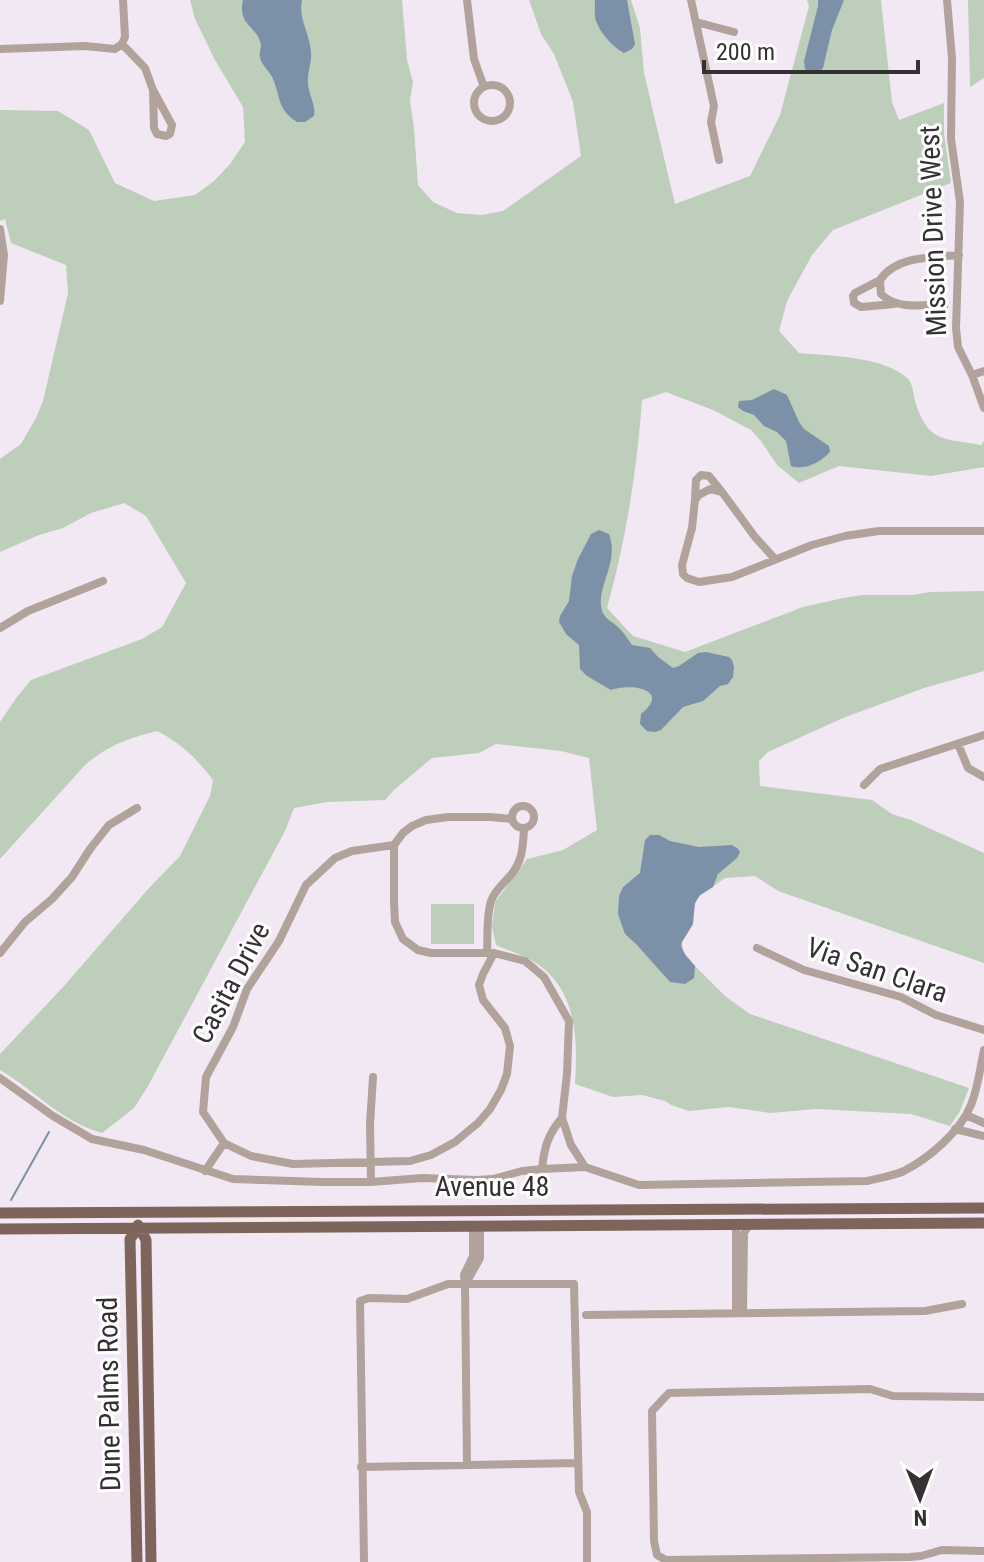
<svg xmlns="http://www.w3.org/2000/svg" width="984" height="1562" font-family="'Roboto Condensed',sans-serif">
	<rect width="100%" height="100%" fill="#f2e8f3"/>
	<path fill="#bdcebb" d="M190,0H402L407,60L413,82L410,100L414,128L418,185L433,202L457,213L482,215L503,211L581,156L573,102L554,54L541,34L529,0H631L640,28L644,73L675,204L750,176L780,115L809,6L807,0H881L892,102L899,120L944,103V133L951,183L833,230L812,255L787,301L779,331L799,353C830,356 883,356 907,378C913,383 913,393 915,401C928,443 943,438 981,445L984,441V467L931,476L839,466L799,483L777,465L761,441L751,430L713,410L666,392L642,400C637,470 626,540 607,608L633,636L685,652L803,607L843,598L862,595H913L930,592L984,591V671L924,688L843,718L768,752L759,761L760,786L872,800L892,814L911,820L984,853V963L778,891L755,876L725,878L697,898L693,910V924L682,942L683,951L695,966L725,996L750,1014L969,1088L960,1111L950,1126L911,1114L816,1109L770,1113L729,1107L689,1111L671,1105L665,1101L642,1095L613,1097L575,1084C578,1038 577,986 531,960C520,954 507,950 496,945L492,927L495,902L527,859L563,850L597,830L589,758L561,751L496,744L479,753L432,758L395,789L385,800L327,802L294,808L285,831L148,1086L134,1108L102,1133C60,1121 36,1091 0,1070V1054L64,986L149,888L180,856L210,796L213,780C198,760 180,742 157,731C127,739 111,744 86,764L0,859V722L17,697L31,680L142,639L162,627L186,583L146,516L124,503L91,513L63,528L39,535L0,552V459L21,444L36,418L43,401L68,293L66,265L11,243L5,219L0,221V110L58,111L89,130L115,183L154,201L195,195L214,181L230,164L245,142L243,107L215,60L195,19Z
		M968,0H984V78L970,87Z
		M431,904H474V944H431Z"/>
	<path fill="#7c91a8" d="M243,0H302C298,19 310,34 311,52C312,62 307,73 308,84C309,96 316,105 314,116L305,122H297C277,109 281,98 273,79C270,71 261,65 260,57C259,53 261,49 261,45C257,25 237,26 243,0Z
		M595,0H627L635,44L632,49L624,53C613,47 600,33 596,21C594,15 595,7 595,0Z
		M818,0H844L832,30L823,68L819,72L813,73L805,69L804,61L818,6Z
		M774,389L787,395L799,422L804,429L829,446L830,452C821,462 804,471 791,466L786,441L777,432L764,426L754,415L743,411L738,407L739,401L752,400Z
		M599,530L609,534C620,563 595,587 602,611C606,621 614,622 620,629C625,634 628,640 632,645L650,648L658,657L673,668L679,666L698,653L706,652L729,657L732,660L734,667L733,677L728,684L720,686L703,701L683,707L661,730L655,732L647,731L640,724L641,714C672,689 630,683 611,690L587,676L580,669L579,645L566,634L559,622L560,616L569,601L572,576L578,559L591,534Z
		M650,835H659L670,841L699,847L732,845L738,849L740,852L737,858L718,874L713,887L700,895L695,903L693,924L682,942L681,946L686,956L695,966L694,978L685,984L670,982L637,945L625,934L618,914L619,896L623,887L640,873L645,840Z"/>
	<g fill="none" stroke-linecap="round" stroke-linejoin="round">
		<path stroke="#7c91a8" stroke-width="2" d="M11,1200L49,1132"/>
		<path stroke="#b1a29c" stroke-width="8" d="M467,0L474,59L484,87
			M691,0L714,106L711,122L719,160
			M947,0L952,58L951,139L960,202L956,328L958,347L972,375L984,408
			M696,22L734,32
			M122,44L145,68L153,90L172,125L170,134L166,136L157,134L154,128L153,90
			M0,49L85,46L115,49L122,44L125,37L123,0
			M474 103a18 18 0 1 1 36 0a18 18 0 1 1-36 0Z
			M0,229L4,255L0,301
			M880,280L855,293L853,296L854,303L861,307L894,304
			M944,323V304C923,305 897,310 881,294L880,280C896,256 933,257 959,255
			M972,375L984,371
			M695,499L696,480L701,475L709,476L722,492
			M775,559L755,537L722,492L710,489L699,495L695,500L692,528L682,565L683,574L687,578L699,582L732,577L812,545L845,536L879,531H984
			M0,628L28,611L103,581
			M958,744L968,768L984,777
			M864,785L880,769L984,735
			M512 817a11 11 0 1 1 22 0a11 11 0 1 1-22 0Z
			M512,819L490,817H448L426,820L412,826L403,833L394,845V902L395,922L403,939L418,950L431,953H494L525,961L544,977L569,1021L567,1074L562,1118L571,1145L585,1167
			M394,845L352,851L335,858L306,885L279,941L247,989L233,1027L206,1077L203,1112L224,1143L251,1156L293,1164L410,1161L431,1155L455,1142L478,1123L490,1109L501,1090L507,1074L510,1046L505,1028L483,1000L479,985L483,974L494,953
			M757,948L804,970L901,997L936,1015L984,1030
			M487,952C488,935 486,917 491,901C495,890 503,884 510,876C523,861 523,846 524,828
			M0,953L25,922L52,899L72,877L90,849L109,825L137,808
			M0,1078L53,1116L92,1139L144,1150L233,1179L323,1182H371L422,1178L476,1180L493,1179L522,1171L542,1169L585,1167L639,1185L867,1181C879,1178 893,1176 904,1171C929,1158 960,1132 971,1105C978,1088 980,1068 984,1050
			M966,1115L984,1123
			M955,1129L984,1136
			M542,1169C544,1148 548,1134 562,1118
			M205,1171L224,1143
			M371,1182L370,1124L373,1077
			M465,1285L480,1258V1226
			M736,1312V1224
			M743,1312L744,1233L747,1228L753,1224
			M586,1315L925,1311L962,1304
			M984,1397L893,1396L870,1389L669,1393L652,1411L654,1541L657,1555L666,1560L910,1557L921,1556L942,1550L984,1551
			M467,1465L465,1285L464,1275L473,1256V1226
			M361,1467L578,1463
			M364,1562L360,1301L369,1298L407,1299L448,1284H574L579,1492L587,1512V1562"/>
		<path stroke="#7e655b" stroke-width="11" d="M0,1213L984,1208
			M138,1225L146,1240L151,1562
			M0,1229L984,1223
			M137,1562L130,1239L138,1228"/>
	</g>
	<g text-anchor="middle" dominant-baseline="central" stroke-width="6" stroke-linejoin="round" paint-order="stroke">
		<g font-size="28" fill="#343034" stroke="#fff">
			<text transform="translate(933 231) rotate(-92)">Mission Drive West</text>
			<text transform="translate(877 970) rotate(19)">Via San Clara</text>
			<text transform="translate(231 983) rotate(-62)">Casita Drive</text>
			<text x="492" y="1186">Avenue 48</text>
			<text transform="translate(109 1394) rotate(-91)">Dune Palms Road</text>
		</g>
	</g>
	<g transform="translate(920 1498) rotate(179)" stroke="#ffffff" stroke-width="6" paint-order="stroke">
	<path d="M0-6L14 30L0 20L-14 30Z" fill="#343034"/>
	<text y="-12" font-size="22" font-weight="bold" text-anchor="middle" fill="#343034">N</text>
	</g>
	<path d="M704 60v12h214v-12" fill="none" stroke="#343034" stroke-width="4"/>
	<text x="716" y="60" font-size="24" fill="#343034" stroke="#ffffff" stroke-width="6" paint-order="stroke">200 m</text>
</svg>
